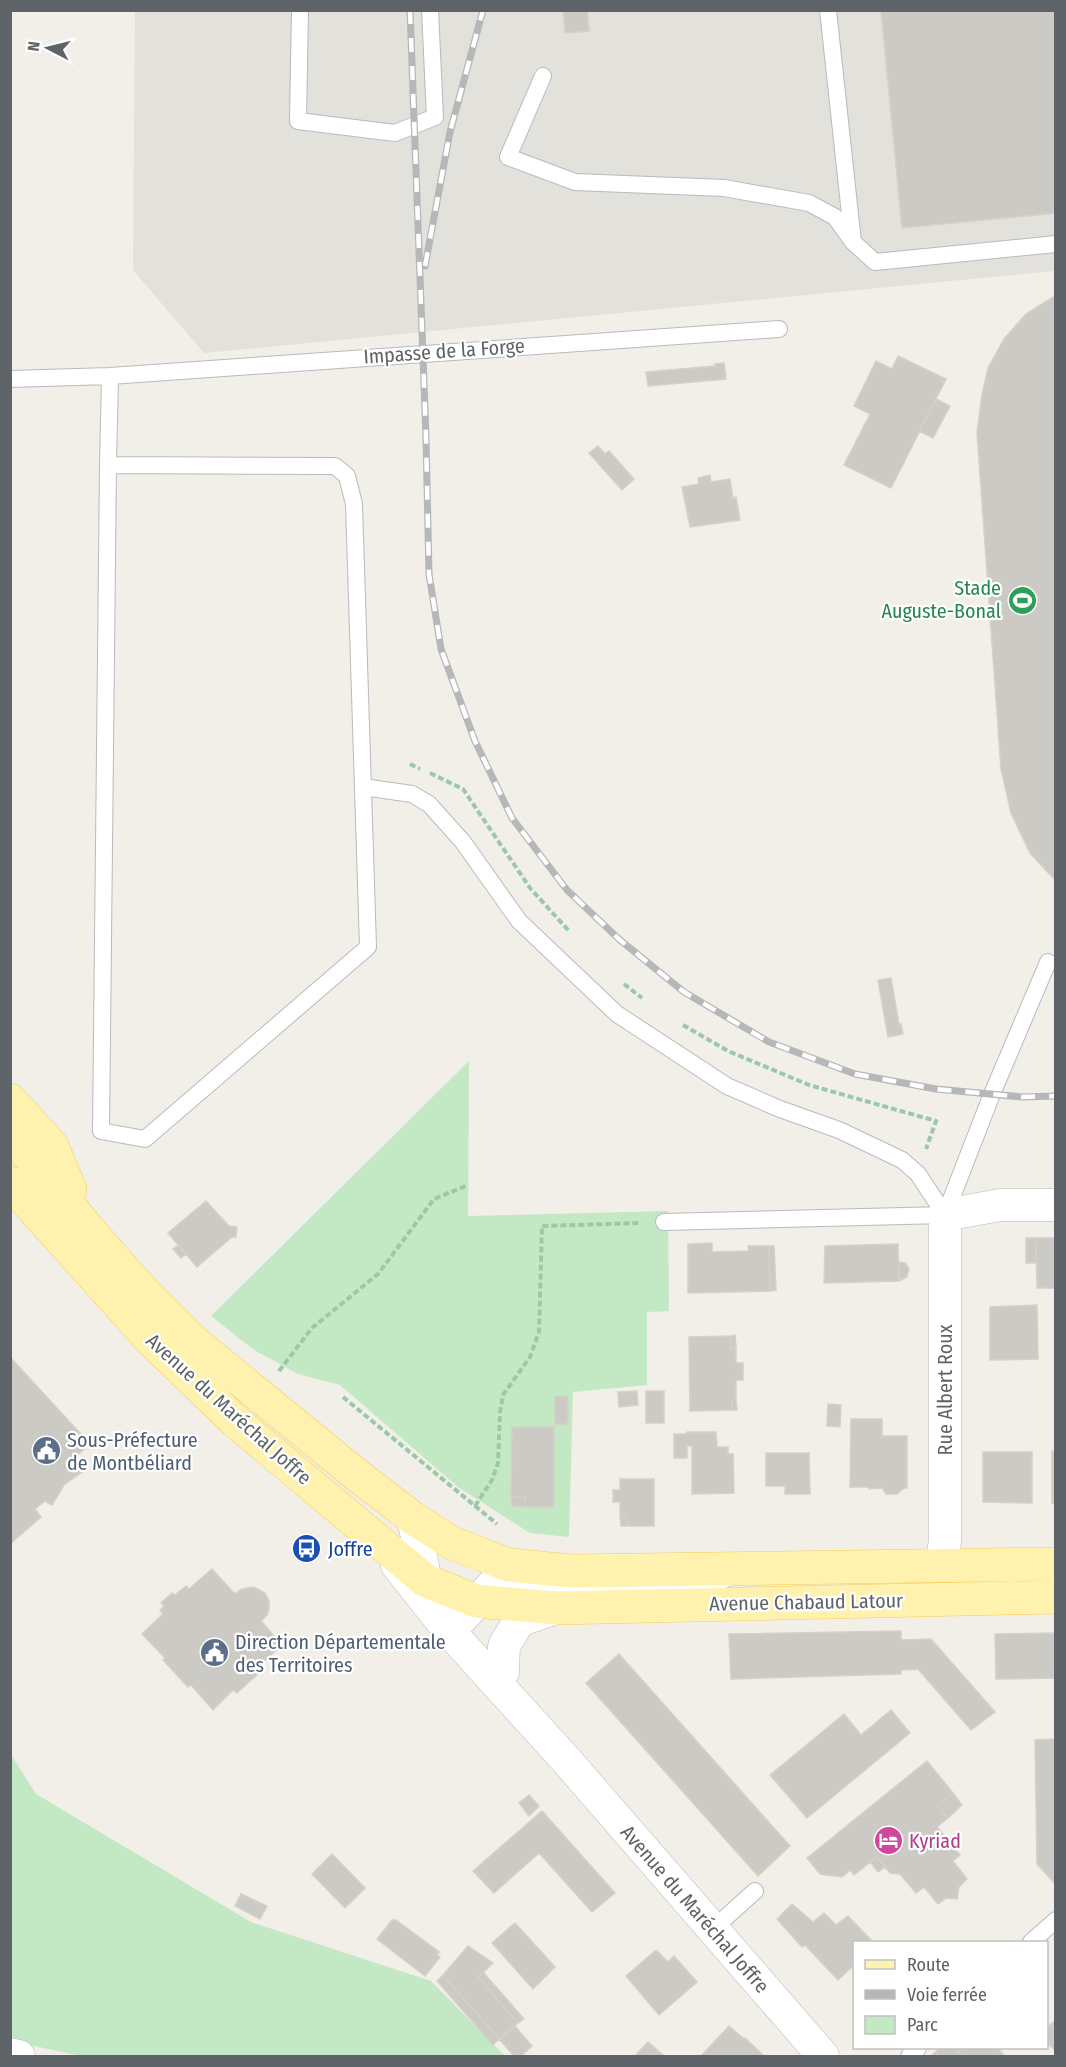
<svg xmlns="http://www.w3.org/2000/svg" width="1066" height="2067" font-family="'Fira Sans Condensed',sans-serif">
	<rect width="100%" height="100%" fill="#f1efe7"/>
	<path fill="#e2e1db" d="M135,11H1055V271L204,353L133,270Z"/>
	<path fill="#c3e9c4" d="M469,1061L468,1216L668,1211L669,1311L647,1312V1385L573,1392L569,1537L530,1533L458,1487L340,1385L298,1374L254,1350L211,1316Z
		M10,1753L36,1794L251,1922L431,1981L505,2056H81L11,2041Z"/>
	<path fill="#cccac4" stroke="#d6d1c5" stroke-width="1.5" d="M563,10H587L589,31L565,33Z
		M881,10H1056V213L902,228Z
		M1056,295V881L1030,853L1011,813L1001,769L977,432L982,395L988,368L1004,339L1026,314Z
		M898,356L946,379L891,488L844,465L870,414L854,406L876,361L892,369Z
		M724,363L726,379L648,386L646,372L715,366V364Z
		M936,399L950,406L933,438L919,431Z
		M598,446L605,454L609,451L634,479L622,490L589,453Z
		M710,475L711,482L730,479L733,498L736,497L740,520L690,527L682,487L699,484L698,478Z
		M891,978L899,1024H901L903,1034L888,1037L878,980Z
		M206,1201L229,1226L237,1227L236,1237H232L197,1267L168,1233Z
		M1026,1238H1036V1263H1026Z
		M1036,1238H1056V1288H1037Z
		M712,1243V1252L749,1251L748,1246H769L770,1291L688,1293V1244Z
		M898,1244L899,1281L824,1283L825,1246Z
		M179,1245L186,1254L181,1258L173,1249Z
		M769,1246H774L776,1290L770,1291Z
		M898,1262L905,1263L909,1269L907,1277L899,1281Z
		M1037,1305L1038,1359L990,1360V1307Z
		M735,1335L736,1348H731V1336Z
		M731,1336V1348H736V1363H743V1380H736V1399L732,1400V1410L690,1411L689,1337Z
		M10,1357L90,1444L73,1459L85,1470L64,1485L52,1505L45,1501L35,1509L41,1517L10,1544Z
		M637,1391L638,1405L619,1407L618,1392Z
		M646,1391H664V1423H646Z
		M555,1396H568V1424H555Z
		M736,1399L737,1410H732V1400Z
		M828,1404L841,1405L840,1427L827,1426Z
		M851,1419H882V1436H907V1488H904L897,1494H886L882,1488L869,1489V1487H850Z
		M512,1427H554V1507H525V1497H511Z
		M687,1432H716L717,1447H728V1454H733L734,1493L692,1494V1446H687V1458H674V1434H686Z
		M1052,1451H1056V1503H1052Z
		M983,1452H1032V1503L983,1502Z
		M766,1453H809L810,1494H785V1486H766Z
		M620,1479H654V1526H627V1517H620V1502H613V1490H620Z
		M511,1497H525V1507L512,1506Z
		M620,1517H627V1526H621Z
		M212,1569L235,1594L242,1589L254,1587L265,1593L269,1601V1609L267,1615L261,1621L282,1645L260,1665L264,1668L237,1693L233,1690L213,1710L191,1685L188,1687L163,1660L165,1658L142,1634L163,1614L160,1610L164,1606L161,1603L172,1593L175,1595L186,1586L189,1589Z
		M901,1631V1640L931,1639L995,1712L971,1730L918,1669L901,1670V1674L731,1679L729,1634Z
		M1056,1633V1678L996,1679L995,1634Z
		M619,1654L790,1846L758,1876L586,1683Z
		M891,1710L910,1733L807,1818L770,1775L844,1714L861,1735Z
		M1056,1739V1885L1037,1864L1035,1740Z
		M927,1761L953,1793L938,1806L948,1818L937,1827L960,1855L953,1861L967,1879L959,1887L957,1899L946,1898L938,1904L924,1887L916,1893L900,1874L890,1873L877,1857L854,1875L850,1870L842,1877L820,1874L807,1858Z
		M953,1793L962,1805L948,1818L938,1806Z
		M529,1795L539,1806L529,1816L519,1803Z
		M542,1811L615,1893L592,1912L539,1853L494,1893L473,1871Z
		M332,1854L365,1888L345,1908L312,1874Z
		M877,1857L885,1867L878,1872L870,1862Z
		M241,1894L267,1906L260,1919L235,1906Z
		M792,1904L813,1922L824,1913L836,1925L848,1916L873,1942H854V1965L838,1980L805,1945L802,1947L777,1919Z
		M392,1920H396L439,1952L437,1955L440,1957L425,1976L377,1939Z
		M515,1923L555,1967L533,1989L492,1943Z
		M468,1946L493,1963L478,1977L518,2023L499,2039L443,1975Z
		M656,1950L668,1962L674,1956L697,1982L659,2015L626,1976Z
		M483,1972L524,2019L518,2023L478,1977Z
		M443,1975L499,2039L493,2045L437,1981Z
		M1056,2020V2051L1046,2042V2028Z
		M515,2026L532,2046L521,2056H514L499,2039Z
		M729,2026L744,2039L745,2038L764,2056H701Z
		M648,2042L664,2056H635Z
		M940,2048H955L963,2056H931Z
		M955,2048H997L1005,2056H963Z"/>
	<g fill="none" stroke-linecap="round" stroke-linejoin="round">
		<defs>
			<path id="lane" d="M300,10L298,121L395,133L435,117L430,10
				M828,10L853,242L875,262L1056,244
				M543,76L508,157L575,182L724,188L809,203L835,217L853,242
				M10,379L110,376L779,329
				M108,465L335,466L347,476L354,504L368,947L145,1139L101,1131L108,465L110,376
				M363,787L412,794L429,804L463,842L519,921L617,1014L727,1086L780,1109L839,1130L902,1160L918,1174L945,1215
				M945,1215L992,1094L1048,962
				M664,1222L945,1215
				M713,1929L755,1891
				M1031,1942L1056,1920
				M909,2056L918,2048"/>
			<path id="street" d="M413,1518L426,1581L438,1592
				M397,1565L450,1632L567,1761L823,2056
				M941,1565L945,1541V1215L1000,1205H1056
				M462,1618L497,1580L557,1591L613,1593L683,1588L727,1570
				M503,1672L504,1646L519,1621L556,1608
				M10,2054L19,2056"/>
			<path id="primary" d="M10,1100L52,1146L70,1189
				M10,1132L88,1229L139,1287L194,1342L358,1476L413,1518L452,1543L509,1565L571,1571L1056,1564
				M10,1183L149,1338L235,1421L426,1581L476,1601L556,1608L1056,1597"/>
		</defs>
		<use href="#lane" stroke="#b7babe" stroke-width="18"/>
		<use href="#street" stroke="#b7babe" stroke-width="33"/>
		<use href="#primary" stroke="#f7cc5b" stroke-width="34"/>
		<path stroke="#9ac8a8" stroke-width="4" stroke-dasharray="6 3" stroke-linecap="butt" d="M410,764L420,769
			M430,773L463,789L530,888L569,931
			M624,984L642,998
			M683,1025L728,1051L809,1085L936,1121L926,1149
			M279,1371L312,1328L378,1274L434,1199L468,1185
			M343,1397L497,1524
			M475,1506L492,1480L498,1463L500,1412L503,1395L530,1357L539,1332L542,1226L640,1223"/>
		<use href="#lane" stroke="#fff" stroke-width="16"/>
		<use href="#street" stroke="#fff" stroke-width="32"/>
		<use href="#primary" stroke="#fff2ae" stroke-width="33"/>
		<defs>
			<path id="rail" d="M410,10L426,438L429,574L441,649L475,741L512,818L567,890L620,940L684,992L769,1042L855,1074L936,1089L1022,1097L1056,1096
				M425,266L450,132L483,10"/>
		</defs>
		<use href="#rail" stroke="#b6b7b8" stroke-width="7"/>
		<use href="#rail" stroke="#fff" stroke-width="4.5" stroke-dasharray="14" stroke-linecap="butt"/>
	</g>
	<defs>
		<symbol id="stadium-disc" viewBox="-11 -11 22 22"><circle r="9.5" fill="#2e9e5b" stroke="#fff"/><path d="M0-5a6.5 5 0 1 0 0 10a6.5 5 0 1 0 0-10ZM-3.5-1.8h7v3.6h-7Z" fill="#fff"/></symbol>
		<symbol id="civic-disc" viewBox="-11 -11 22 22"><circle r="9.5" fill="#5c6f8a" stroke="#fff"/><path d="M-.6-6.5H3V-4.5H.6V-3L4-1V1h2V6H-6V1h2V-1L-.6-3ZM-1.2 2.5V6h2.4V2.5Z" fill="#fff"/></symbol>
		<symbol id="bus-disc" viewBox="-11 -11 22 22"><circle r="9.5" fill="#1a4fb4" stroke="#fff"/><path d="M-5-6H5V4H4V6H2V4H-2V6H-4V4H-5ZM-3.5-4V0h7V-4ZM-3.5 1.2v1.5H-2V1.2ZM2 1.2v1.5H3.5V1.2Z" fill="#fff"/></symbol>
		<symbol id="hotel-disc" viewBox="-11 -11 22 22"><circle r="9.5" fill="#d1479c" stroke="#fff"/><path d="M-6-4.5h1.5V1H6V5H4.5V3h-9V5H-6ZM-4 0a1.8 1.8 0 1 1 3.6 0ZM.5 0V-2.5h3Q6-2.5 6 0Z" fill="#fff"/></symbol>
	</defs>
	<g fill-rule="evenodd">
		<use href="#stadium-disc" x="1006" y="584" width="33" height="33"/>
		<use href="#civic-disc" x="30" y="1434" width="33" height="33"/>
		<use href="#bus-disc" x="290" y="1532" width="33" height="33"/>
		<use href="#civic-disc" x="198" y="1636" width="33" height="33"/>
		<use href="#hotel-disc" x="872" y="1824" width="33" height="33"/>
	</g>
	<g text-anchor="middle" dominant-baseline="central" stroke-width="4.5" stroke-linejoin="round" paint-order="stroke">
		<g font-size="20" fill="#5e6368" stroke="#fff">
			<text transform="translate(444 351) rotate(-4)">Impasse de la Forge</text>
			<text transform="translate(945 1390) rotate(-90)">Rue Albert Roux</text>
			<text transform="translate(229 1409) rotate(42)">Avenue du Maréchal Joffre</text>
			<text transform="translate(806 1602) rotate(-1)">Avenue Chabaud Latour</text>
			<text transform="translate(695 1909) rotate(49)">Avenue du Maréchal Joffre</text>
		</g>
		<g font-size="20" fill="#27864d" stroke="#fff" text-anchor="end">
			<text x="1001" y="588">Stade<tspan x="1001" dy="23">Auguste-Bonal</tspan></text>
		</g>
		<g font-size="20" fill="#4e5e75" stroke="#fff" text-anchor="start">
			<text x="67" y="1440">Sous-Préfecture<tspan x="67" dy="23">de Montbéliard</tspan></text>
			<text x="235" y="1642">Direction Départementale<tspan x="235" dy="23">des Territoires</tspan></text>
		</g>
		<g font-size="20" fill="#164399" stroke="#fff" text-anchor="start">
			<text x="328" y="1549">Joffre</text>
		</g>
		<g font-size="20" fill="#b23c85" stroke="#fff" text-anchor="start">
			<text x="909" y="1841">Kyriad</text>
		</g>
	</g>
	<rect width="1066" height="2067" fill="none" stroke="#5e6368" stroke-width="24"/>
	<rect x="853" y="1941" width="195" height="108" fill="#ffffff" stroke="#bfc1c3" stroke-width="1.5"/>
	<rect x="865" y="1960" width="30" height="9" fill="#fff2ae" stroke="#bfc1c3" stroke-width="1.5"/>
	<text x="907" y="1971" font-size="18" fill="#5e6368">Route</text>
	<rect x="865" y="1990" width="30" height="9" fill="#b6b7b8" stroke="#bfc1c3" stroke-width="1.5"/>
	<text x="907" y="2001" font-size="18" fill="#5e6368">Voie ferrée</text>
	<rect x="865" y="2016" width="30" height="18" fill="#c3e9c4" stroke="#bfc1c3" stroke-width="1.5"/>
	<text x="907" y="2031" font-size="18" fill="#5e6368">Parc</text>
	<g transform="translate(48 48) rotate(277)" stroke="#ffffff" stroke-width="4.5" paint-order="stroke">
	<path d="M0-4.5L10 22L0 15L-10 22Z" fill="#5e6368"/>
	<text y="-9" font-size="16" font-weight="bold" text-anchor="middle" fill="#5e6368">N</text>
	</g>
</svg>
